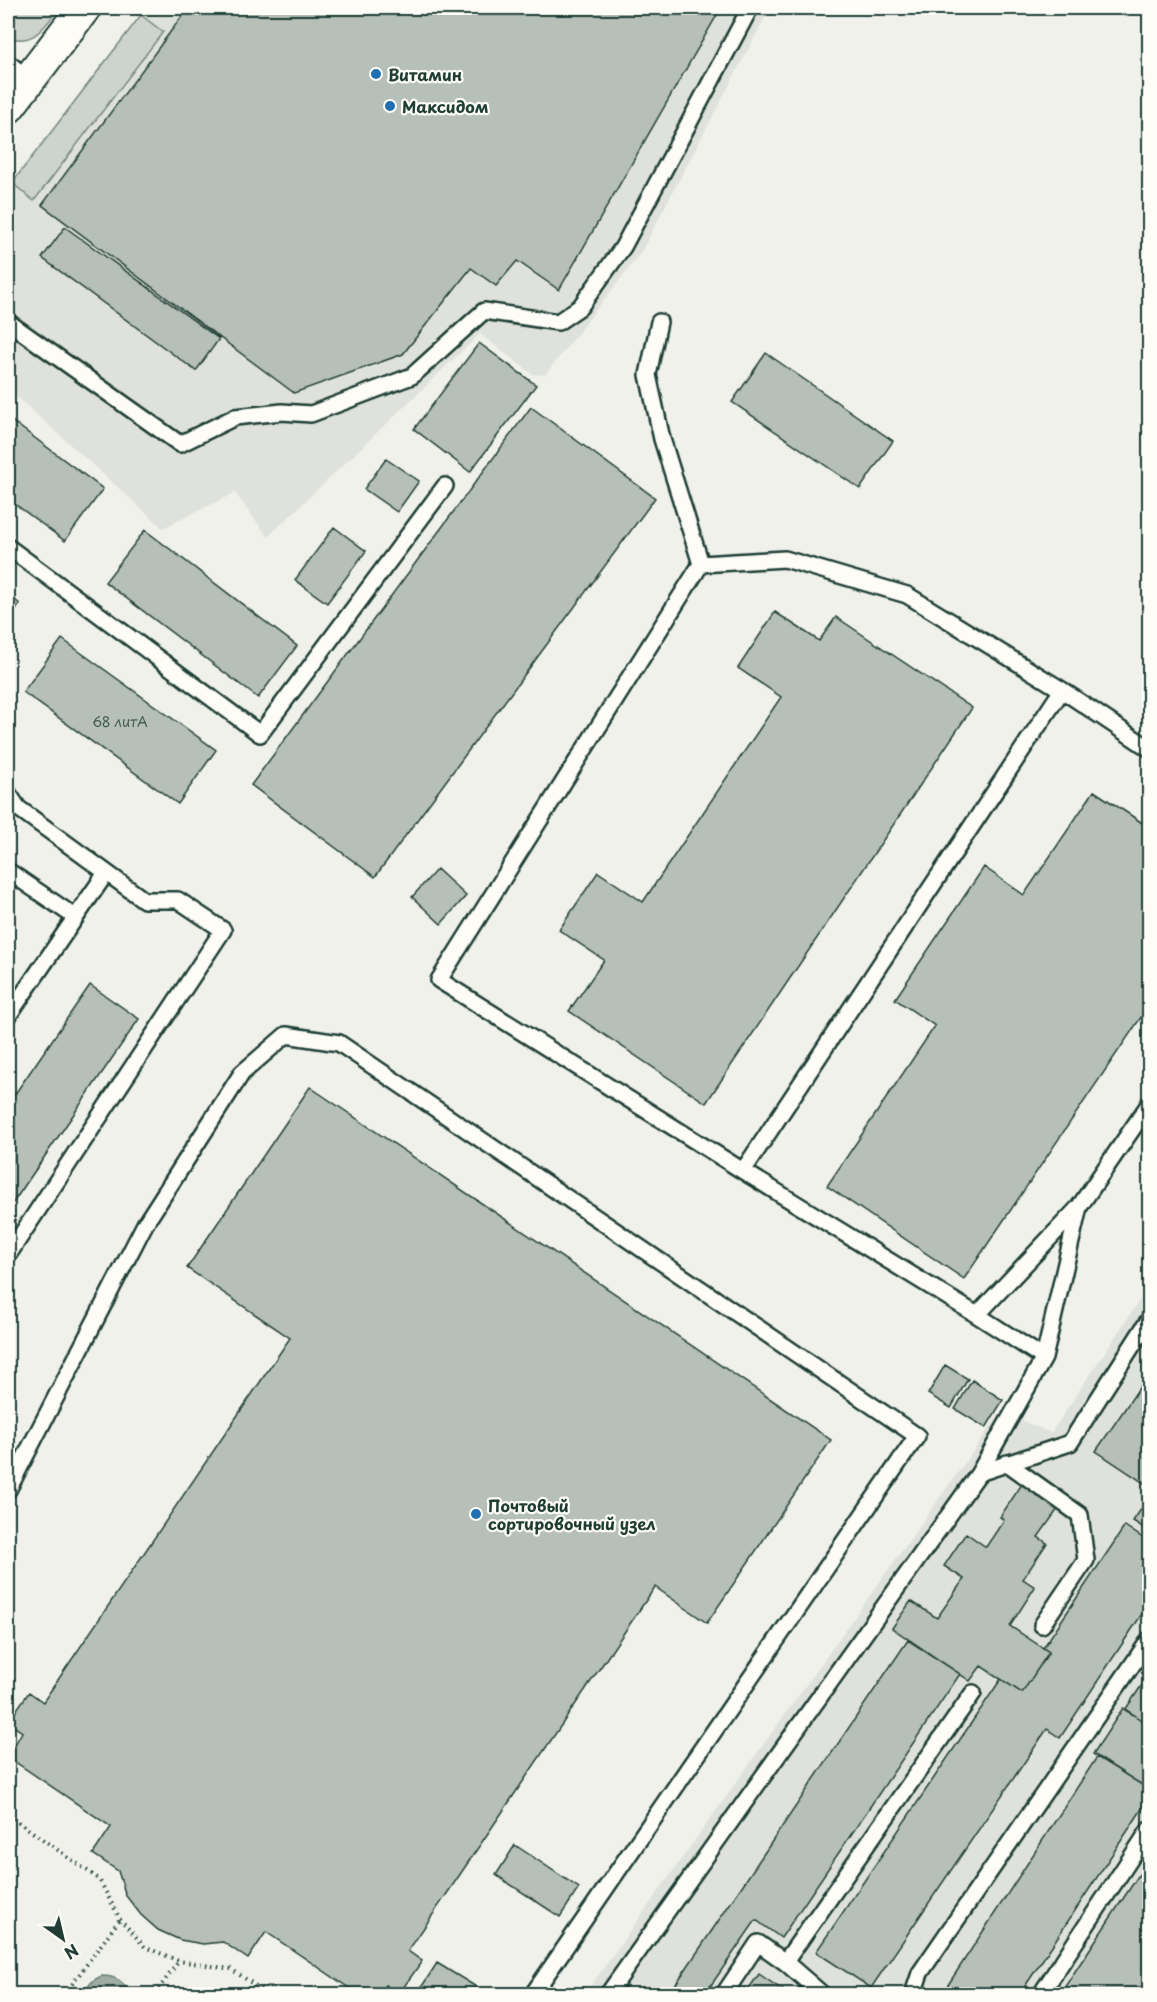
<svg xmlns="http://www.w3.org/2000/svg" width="1157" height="2002" font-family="'Playpen Sans',sans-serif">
	<rect width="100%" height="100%" fill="#f0f1eb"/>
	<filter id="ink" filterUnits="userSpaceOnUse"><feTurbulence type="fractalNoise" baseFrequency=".0167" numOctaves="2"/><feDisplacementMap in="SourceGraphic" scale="12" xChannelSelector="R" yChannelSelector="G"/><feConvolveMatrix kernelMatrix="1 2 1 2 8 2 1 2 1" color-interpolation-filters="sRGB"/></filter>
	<g filter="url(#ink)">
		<path fill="#dfe2dc" d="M146,8H770L640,254L545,375L532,374L480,334L268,537L235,493L163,528L8,389V190Z
			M1149,1286V1994H585L1001,1412L1051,1433Z"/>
		<path fill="#cdd3cd" stroke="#768880" stroke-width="1.5" d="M8,8H59C45,26 34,46 8,37Z
			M141,15L163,32L34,201L12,183Z"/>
		<path fill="#9faca4" stroke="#6c8077" stroke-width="1.5" d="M102,1976C116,1976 124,1981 129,1994H84C88,1985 92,1980 102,1976Z"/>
		<path fill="#b6bfb8" stroke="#1f3d34" stroke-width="1.5" d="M188,8H721L559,290L517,261L496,286L471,268L403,354L294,393L42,205Z
			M65,227L219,339L196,371L42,258Z
			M479,343L536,385L470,472L414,429Z
			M766,353L893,441L860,489L732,402Z
			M531,407L655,498L375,877L251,785Z
			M8,418L103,489L65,541L8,499Z
			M386,459L419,481L397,512L364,489Z
			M334,527L366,551L327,603L295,580Z
			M145,530L297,646L258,698L105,582Z
			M8,595L20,604L8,622Z
			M775,612L819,641L836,617L972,708L706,1103L569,1011L604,960L559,930L598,872L643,902L781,697L738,668Z
			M62,639L216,750L178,804L23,692Z
			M1094,791L1150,828V1004L964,1279L827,1186L935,1026L895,999L984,867L1024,895Z
			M437,869L466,896L441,924L412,897Z
			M90,985L139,1019L8,1210V1104Z
			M310,1087L831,1440L707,1623L655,1587L408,1951L422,1961L399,1994L385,1985L378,1994H358L266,1932L248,1959L223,1942L203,1944L180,1940L158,1930L141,1915L126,1896L118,1871L93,1854L111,1827L8,1757L22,1732L8,1722L29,1692L43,1702L290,1338L187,1268Z
			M945,1365L968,1379L951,1408L928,1394Z
			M1150,1372V1487L1096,1451Z
			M972,1380L1003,1400L986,1428L955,1409Z
			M1022,1484L1058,1509L1038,1537L1047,1543L1023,1579L1035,1587L1010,1626L1049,1652L1022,1693L981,1666L970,1681L892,1628L911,1601L937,1618L964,1579L944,1566L966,1533L986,1547L1004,1520L1000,1517Z
			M1148,1499L1150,1500V1532L1133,1521Z
			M1125,1526L1150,1543V1602L1060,1738L1047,1729L871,1988L816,1952L1001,1679L1022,1693L1049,1652L1043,1648Z
			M908,1640L960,1674L781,1938L756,1920L705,1994H669Z
			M1150,1673V1725L1125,1710Z
			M1123,1708L1150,1725V1790L1093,1754Z
			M1097,1757L1150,1790V1797L1020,1994H942Z
			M515,1845L579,1888L560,1917L496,1875Z
			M1150,1858V1978L1139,1994H1060Z
			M437,1963L488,1994H417Z
			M759,1974L787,1993L786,1994H745Z"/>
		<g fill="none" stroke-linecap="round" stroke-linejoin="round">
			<defs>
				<path id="lane" d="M8,63L30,80
					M8,322L180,444L235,417L282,412L311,414L412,376L484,311L558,322L580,307L623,247L750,8
					M659,322L648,375L662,439L701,564L439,980L743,1171L977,1315L1044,1358
					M8,547L260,734L445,486
					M701,564L785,559L907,595L1062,690L1150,749
					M8,793L18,808L144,900H178L223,930L8,1255
					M8,871L75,917
					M8,1016L106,873
					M743,1171L1062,690
					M977,1315L1079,1207L1150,1103
					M1007,1463L1080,1515L1086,1560L1042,1625
					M979,1473L1044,1358L1079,1207
					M8,1490L145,1224L242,1073L286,1035L339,1043L917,1436L533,1994
					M785,1962L973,1693
					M608,1994L979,1473L1070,1443L1150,1318
					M724,1994L758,1943L785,1962L822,1994
					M913,1994L920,1973L1150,1639
					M1041,1994L1150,1829"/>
				<path id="street" d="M8,107L84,8"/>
			</defs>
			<use href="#lane" stroke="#1f3d34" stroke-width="20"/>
			<use href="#street" stroke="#1f3d34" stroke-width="36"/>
			<path stroke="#1f3d34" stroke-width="4" stroke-dasharray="1.5 4.5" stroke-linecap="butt" d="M8,1692L13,1683
				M8,1815L99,1879L120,1919L145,1947L179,1961L231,1969L268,1994
				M65,1994L120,1919
				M155,1994L179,1961"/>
			<use href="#lane" stroke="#fdfcf7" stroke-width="15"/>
			<use href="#street" stroke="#fdfcf7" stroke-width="32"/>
		</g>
	</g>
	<g fill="#1f6fb2" stroke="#fdfcf7" stroke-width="2">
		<circle cx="376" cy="74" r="6"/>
		<circle cx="390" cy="106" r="6"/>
		<circle cx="476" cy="1514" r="6"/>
	</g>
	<g text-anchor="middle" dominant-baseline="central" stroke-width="4.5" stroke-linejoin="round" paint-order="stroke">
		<g font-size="14" fill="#455e55">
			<text x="120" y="721">68 литА</text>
		</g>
		<g font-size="16" font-weight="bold" fill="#1f3d34" stroke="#fdfcf7" text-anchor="start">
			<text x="388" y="74">Витамин</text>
			<text x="402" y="106">Максидом</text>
			<text x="488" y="1505">Почтовый<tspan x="488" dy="18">сортировочный узел</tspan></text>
		</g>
	</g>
	<rect width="1157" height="2002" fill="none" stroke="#fdfcf7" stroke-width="30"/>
	<rect x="15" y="15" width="1127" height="1972" fill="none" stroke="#1f3d34" stroke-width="2" filter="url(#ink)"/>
	<g transform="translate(63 1939) rotate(146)" stroke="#fdfcf7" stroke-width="4.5" paint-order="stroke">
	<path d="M0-4.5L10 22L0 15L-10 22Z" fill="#1f3d34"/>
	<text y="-9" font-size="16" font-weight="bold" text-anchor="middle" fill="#1f3d34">N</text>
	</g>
</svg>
